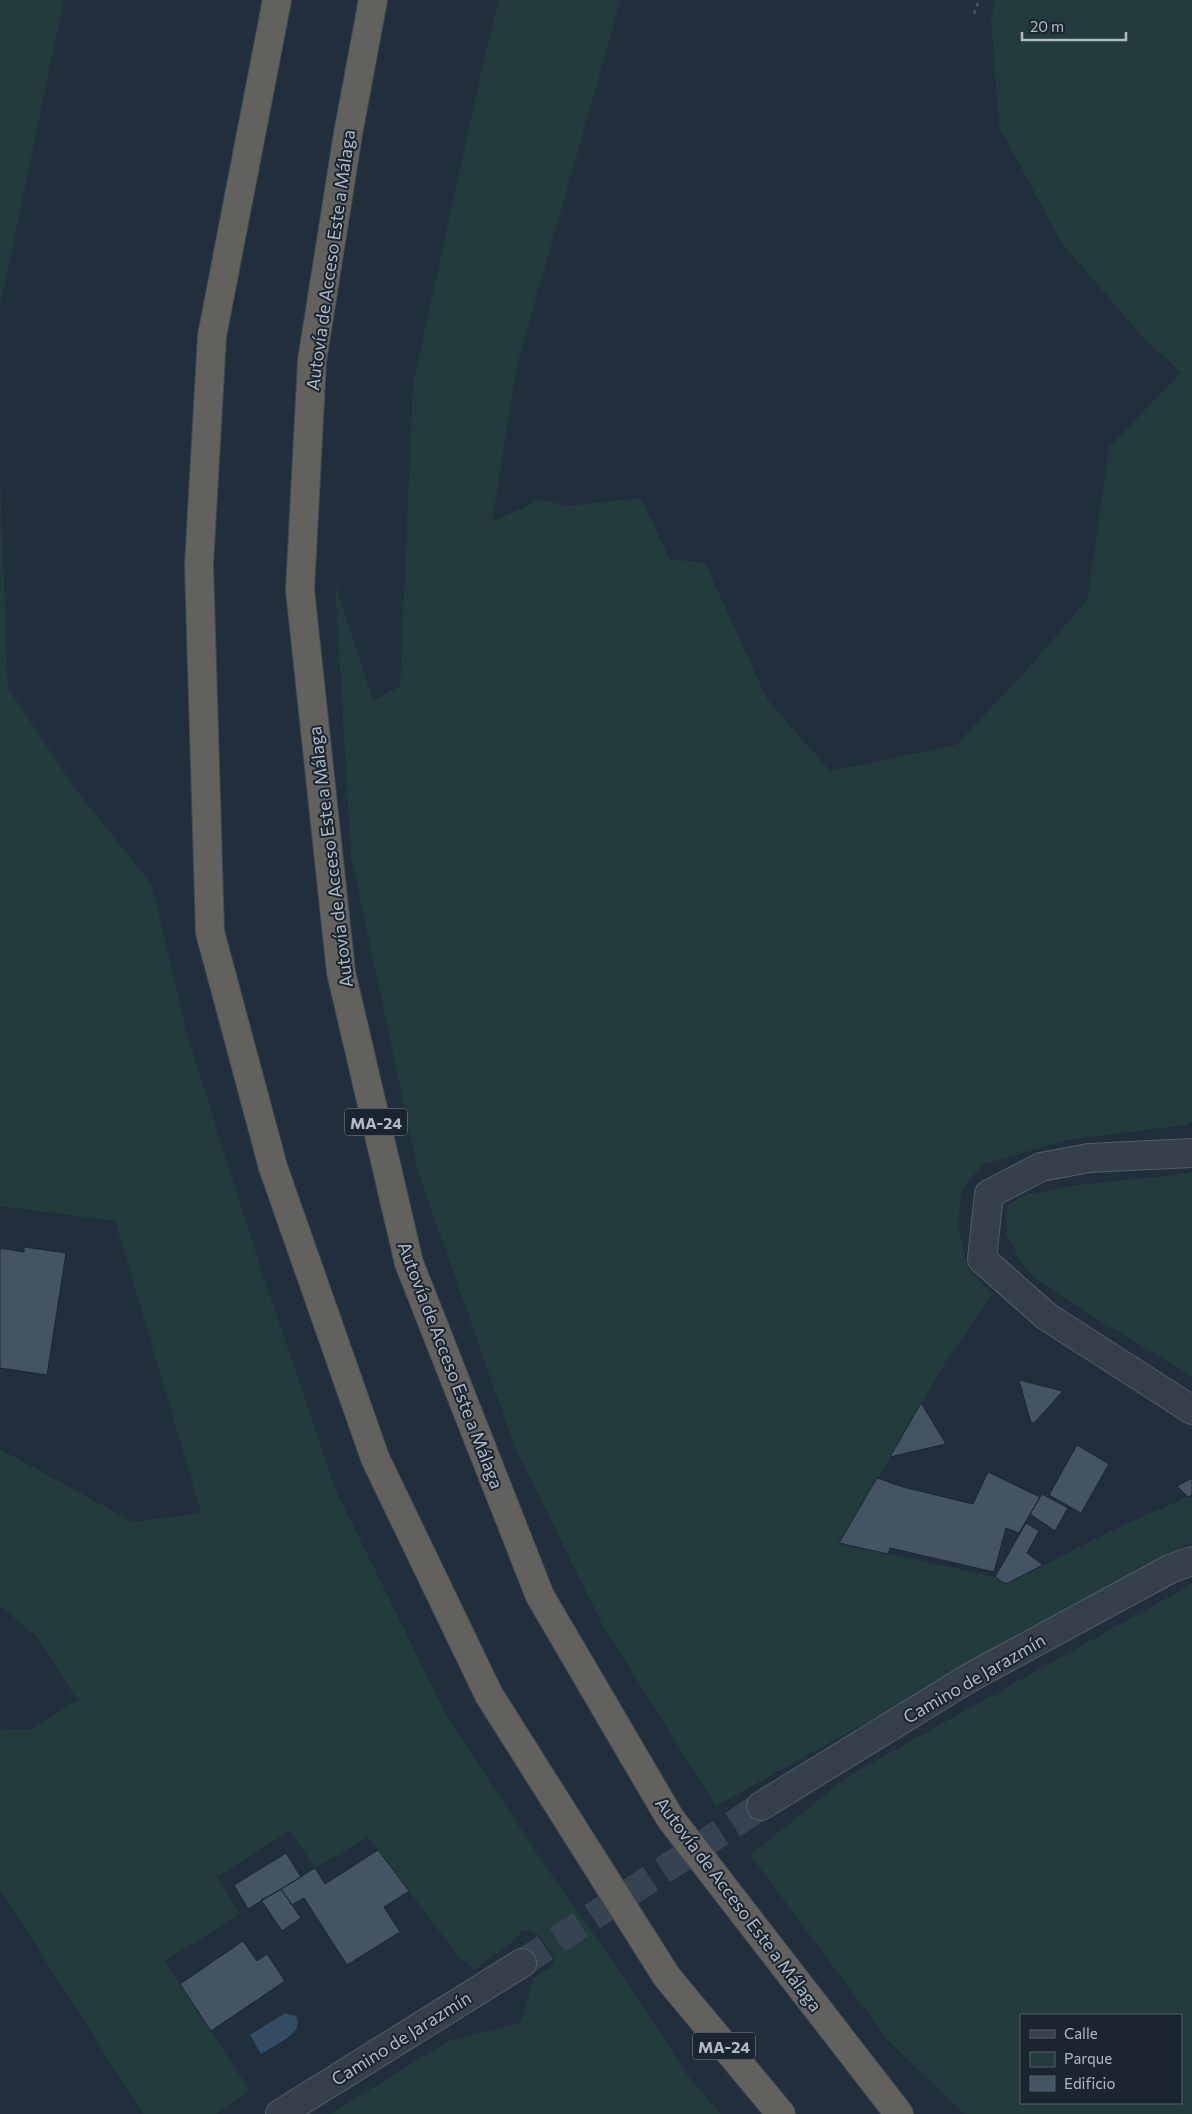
<svg xmlns="http://www.w3.org/2000/svg" width="1192" height="2114" font-family="Commissioner,sans-serif">
	<rect width="100%" height="100%" fill="#212e3b"/>
	<path fill="#233b3c" fill-rule="evenodd" d="M0,0H64L0,308Z
		M499,0H621L518,362L492,522L541,499L567,506L641,498L670,559L705,563L767,699L830,771L956,745L1024,673L1087,600L1109,447L1181,373L1142,336L1063,245L999,127L991,17L996,0H1192V1122L1185,1125L1066,1140L982,1165L962,1190L958,1225L967,1265L992,1295L946,1361L840,1543L995,1577L1006,1584L1119,1527L1192,1495V1542L716,1806L603,1626L514,1445L418,1172L351,856L335,583L373,701L400,686L413,383L484,59Z
		M0,473L8,688L76,790L152,885L188,1037L261,1269L335,1488L447,1717L546,1867L629,1984L688,2076L721,2114H330L448,2041L520,2023L534,1978L551,1968L555,1959L539,1935L524,1930L507,1946L474,1970L458,1956L368,1837L315,1868L290,1831L217,1877L240,1914L165,1961L250,2091L217,2114H143L0,1889V1730L31,1729L77,1700L37,1637L0,1606V1449L133,1522L201,1513L115,1221L0,1206Z
		M1192,1173V1376L1071,1303L1026,1271L1006,1234L1007,1206L1024,1195L1079,1185Z
		M1192,1584V2114H965L890,2043L750,1855L848,1776ZM1021,2015H1181V2103H1021Z"/>
	<path fill="#344b63" d="M285,2013L296,2016C306,2033 274,2045 261,2054L250,2035Z"/>
	<path fill="#445462" stroke="#1c2732" d="M24,1247L66,1253L47,1375L0,1368V1248L24,1252Z
		M1019,1380L1063,1391L1035,1422L1031,1423Z
		M921,1403L946,1444L890,1457Z
		M1077,1445L1109,1464L1081,1513L1049,1495Z
		M988,1472L1040,1497L1019,1533L1006,1528L994,1572L890,1548L888,1554L839,1543L877,1478L903,1487L973,1504Z
		M1192,1478V1495L1188,1497L1177,1486Z
		M1042,1494L1068,1508L1055,1531L1030,1514Z
		M1026,1523L1039,1531L1027,1553L1043,1565L1006,1584L995,1577Z
		M378,1850L409,1891L384,1907L400,1932L347,1965L304,1898L292,1905L281,1889L315,1868L325,1884Z
		M286,1853L301,1877L248,1909L234,1885Z
		M281,1889L301,1918L282,1931L261,1900Z
		M243,1941L257,1961L267,1954L285,1981L211,2031L180,1984Z"/>
	<g fill="none" stroke-linecap="round" stroke-linejoin="round">
		<path stroke="#364350" stroke-width="28" stroke-dasharray="28 14" stroke-linecap="butt" d="M522,1963L761,1806"/>
		<defs>
			<path id="minor" d="M1192,1153L1089,1158L1041,1167L989,1194L982,1259L1046,1316L1192,1410
				M280,2114L522,1963"/>
			<path id="tertiary" d="M761,1806L969,1678L1170,1569L1192,1561"/>
			<path id="trunk" d="M277,0L212,336L199,565L210,932L273,1167L375,1458L489,1695L667,1977L781,2114
				M373,0L348,134L312,361L300,590L341,972L409,1263L540,1596L670,1818L899,2114"/>
		</defs>
		<use href="#minor" stroke="#535e69" stroke-width="30"/>
		<use href="#tertiary" stroke="#535e69" stroke-width="30"/>
		<use href="#trunk" stroke="#404b56" stroke-width="30"/>
		<path stroke="#3e5757" stroke-width="3" stroke-dasharray="4 4" stroke-linecap="butt" d="M974,14L979,0"/>
		<use href="#minor" stroke="#35404b" stroke-width="28"/>
		<use href="#tertiary" stroke="#35404b" stroke-width="28"/>
		<use href="#trunk" stroke="#62615e" stroke-width="28"/>
	</g>
	<g text-anchor="middle" dominant-baseline="central" stroke-width="4" stroke-linejoin="round" paint-order="stroke">
		<g fill="#1a2530" stroke="#838e9a" stroke-width="1">
			<rect x="345" y="1108.5" width="62" height="27" rx="4"/>
			<rect x="693" y="2032.5" width="62" height="27" rx="4"/>
		</g>
		<g font-size="16" font-weight="bold" fill="#b0bbc7">
			<text x="376" y="1122">MA-24</text>
			<text x="724" y="2046">MA-24</text>
		</g>
		<g font-size="18" fill="#b0bbc7" stroke="#1a2530">
			<text transform="translate(330 260) rotate(-82)">Autovía de Acceso Este a Málaga</text>
			<text transform="translate(330 857) rotate(-97)">Autovía de Acceso Este a Málaga</text>
			<text transform="translate(451 1365) rotate(69)">Autovía de Acceso Este a Málaga</text>
			<text transform="translate(974 1678) rotate(-30)">Camino de Jarazmín</text>
			<text transform="translate(739 1904) rotate(53)">Autovía de Acceso Este a Málaga</text>
			<text transform="translate(401 2038) rotate(-32)">Camino de Jarazmín</text>
		</g>
	</g>
	<rect x="1020" y="2014" width="162" height="90" fill="#1a2530" stroke="#56616c"/>
	<rect x="1030" y="2030" width="25" height="8" fill="#35404b" stroke="#56616c"/>
	<text x="1064" y="2039" font-size="15" fill="#b0bbc7">Calle</text>
	<rect x="1030" y="2052" width="25" height="15" fill="#233b3c" stroke="#56616c"/>
	<text x="1064" y="2064" font-size="15" fill="#b0bbc7">Parque</text>
	<rect x="1030" y="2076" width="25" height="15" fill="#445462" stroke="#56616c"/>
	<text x="1064" y="2089" font-size="15" fill="#b0bbc7">Edificio</text>
	<path d="M1022 32v8h104v-8" fill="none" stroke="#b0bbc7" stroke-width="2.5"/>
	<text x="1030" y="32" font-size="15" fill="#b0bbc7" stroke="#1a2530" stroke-width="4" paint-order="stroke">20 m</text>
</svg>
